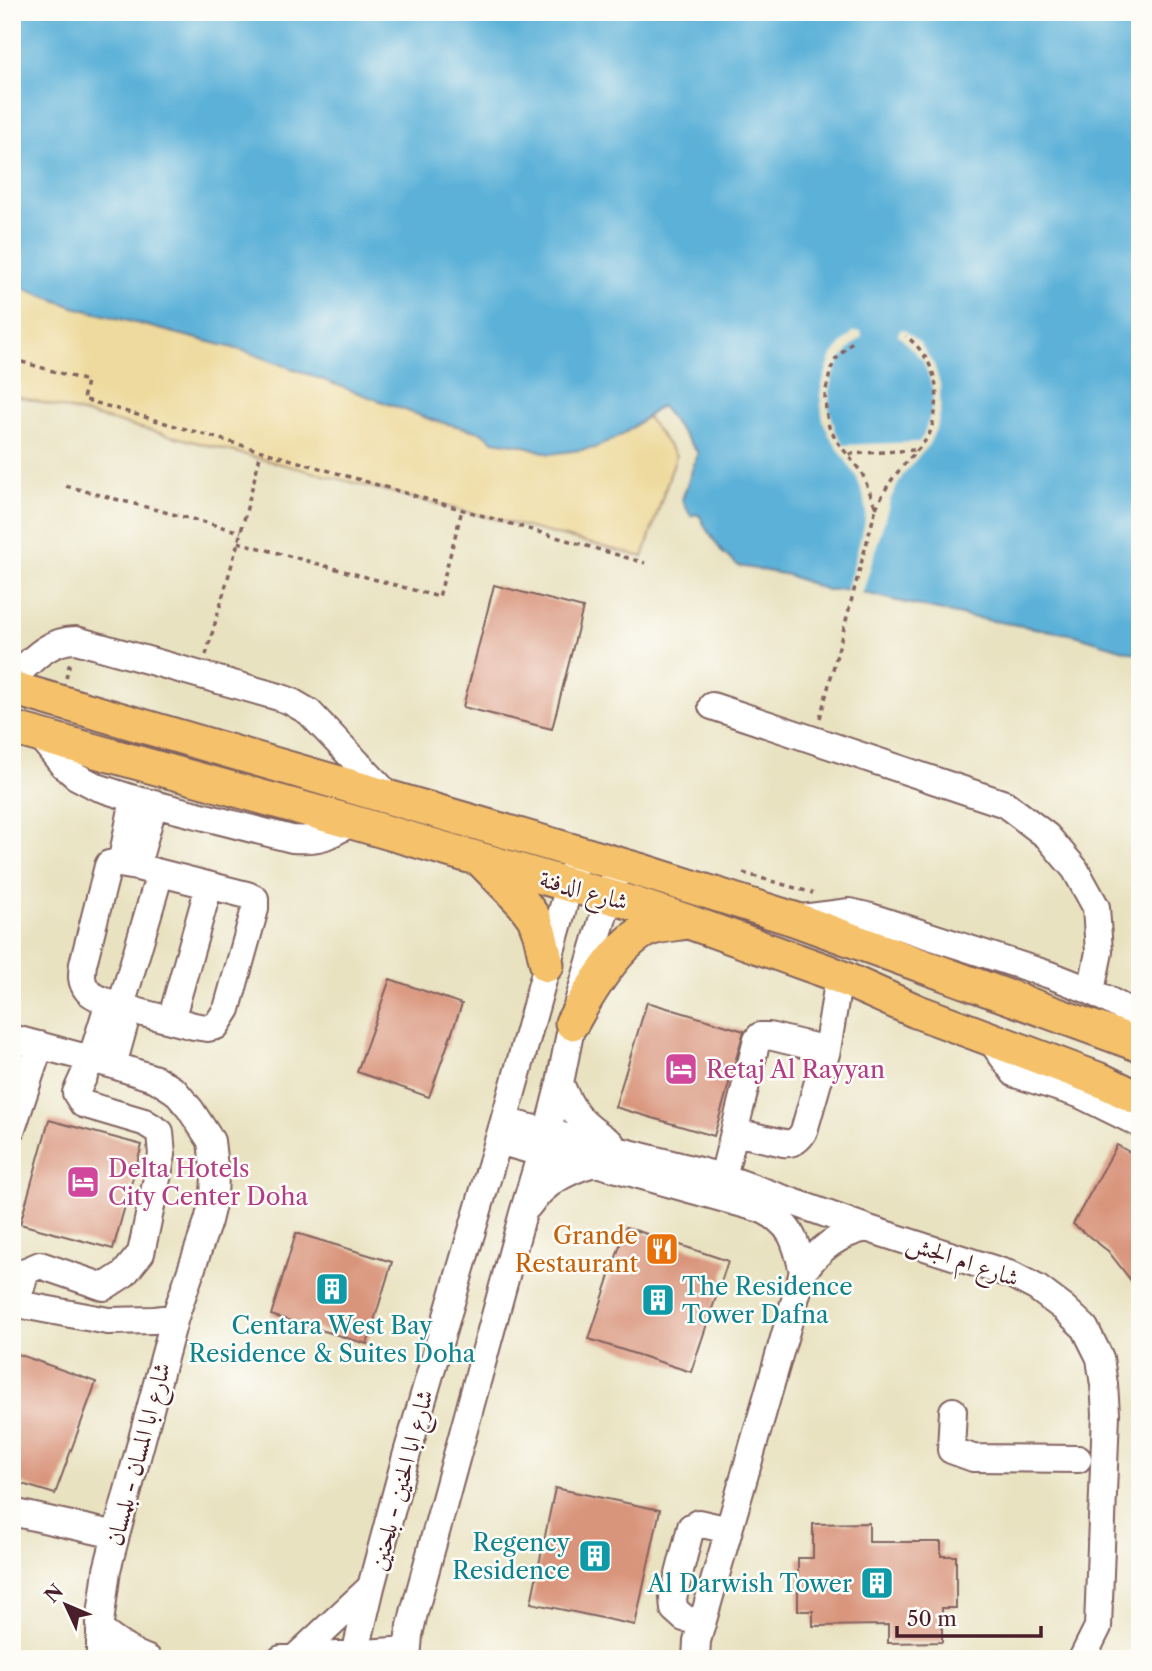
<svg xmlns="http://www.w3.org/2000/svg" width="1152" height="1671" font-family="'Libre Caslon Text',Amiri,serif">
	<rect width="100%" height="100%" fill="#fdfcf7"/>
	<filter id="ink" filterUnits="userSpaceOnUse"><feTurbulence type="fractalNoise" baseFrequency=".0143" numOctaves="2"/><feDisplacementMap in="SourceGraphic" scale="14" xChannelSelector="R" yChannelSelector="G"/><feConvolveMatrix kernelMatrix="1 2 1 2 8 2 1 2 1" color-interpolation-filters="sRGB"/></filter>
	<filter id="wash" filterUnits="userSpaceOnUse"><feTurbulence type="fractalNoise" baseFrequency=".00686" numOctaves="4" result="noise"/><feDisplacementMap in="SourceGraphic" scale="28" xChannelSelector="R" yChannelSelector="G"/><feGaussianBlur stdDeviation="1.57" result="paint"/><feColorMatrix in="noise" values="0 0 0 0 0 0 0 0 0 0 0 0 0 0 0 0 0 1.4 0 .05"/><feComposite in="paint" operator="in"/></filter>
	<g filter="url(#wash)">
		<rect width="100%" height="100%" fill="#e9e2c1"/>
		<path fill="#eeda9e" stroke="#9c7c64" stroke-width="2" d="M12,284L74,307L245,351L432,420L481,432L494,441L522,445L550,454L622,435L647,417L676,456L643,557L12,395Z"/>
		<path fill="#5cb1d8" stroke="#536882" stroke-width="2" d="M12,12H1140V655L1075,635L970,617L906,603L849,589L827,590L788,575L739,566L723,553L707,530L700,516L696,514L691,516L682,500L698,453L661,406L622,435L595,448L550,454L522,445L494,441L481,432L432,420L245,351L74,307L12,284Z"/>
		<path fill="#e9e2c1" d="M902,329L906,331L920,343L934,365L940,384V414L937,426L929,444L903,475L891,498L862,595L846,592L864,526L866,511L863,494L856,476L829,435L823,421L820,395L823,381L832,355L848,337L853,332L861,331L862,337L853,345L841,359L832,378L830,387L829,408L836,432L844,445L919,442L923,436L931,413L933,394L931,383L923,361L898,335L899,331Z"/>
		<g id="blocks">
			<path fill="#d9947c" d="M494,585L583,608L552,729L463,707Z
				M390,979L462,1004L429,1097L357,1072Z
				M647,1002L744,1031L714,1136L615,1107Z
				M49,1120L142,1145L113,1249L20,1224Z
				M1117,1145L1140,1158V1292L1108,1251L1073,1224Z
				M626,1227L728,1261L691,1372L589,1339Z
				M296,1233L392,1262L367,1344L271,1315Z
				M12,1352L96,1382L55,1494L12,1481Z
				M555,1488L660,1510L635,1625L531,1603Z
				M869,1523V1542H941V1556H956V1608H942V1642L888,1643V1625L813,1626V1611H798V1558H813V1524Z"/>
		</g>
	</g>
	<g filter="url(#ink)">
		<use href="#blocks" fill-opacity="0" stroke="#826360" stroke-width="2"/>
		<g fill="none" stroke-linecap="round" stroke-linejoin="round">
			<defs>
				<path id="minor" d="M12,679C31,661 48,640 76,640L279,697L290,701L309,712L390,797
					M712,706L1005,804L1047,836L1075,869L1096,907L1099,952L1091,991
					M39,735L62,764L76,776L97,787L134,799L292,839C320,841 329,836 352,822
					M114,863L137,867L247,895L255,899V909L227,1009L216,1026L207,1028L194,1026C173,1020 98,1005 87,990C80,981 82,973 83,964L108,866L109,864Z
					M121,864L134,799
					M137,865L154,803
					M794,919L850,912L871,917L1053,976L1091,991L1140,1017
					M121,1006L160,873
					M171,1020L209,886
					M12,1038L113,1065L156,1079L175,1091L190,1109L211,1141L215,1176L214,1196L208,1221L175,1317L116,1535L107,1570L100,1623V1659
					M989,1038L1015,1074L1079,1094L1140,1124
					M113,1065L129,1008
					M560,1083C573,1115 582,1124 611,1143
					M504,1121L723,1177L866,1228L1012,1275L1037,1288L1065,1309L1085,1328L1100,1358L1104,1385L1106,1413L1098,1627L1082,1659
					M12,1129L40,1045
					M735,1132L784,1143C794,1144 799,1140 804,1131L827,1050L839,977
					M498,1141L541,1153L596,1163L761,1209C792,1223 796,1242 803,1272
					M723,1177L757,1040L760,1036H769L827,1050
					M528,1206C545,1183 566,1171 594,1163
					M12,1303L108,1321L154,1320L175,1317
					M16,1304L26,1271L40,1265L104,1287L124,1274L141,1253L162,1155L160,1132L144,1122L83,1104L76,1093L91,1060L109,1002
					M953,1411L951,1450L973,1458L1078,1459
					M12,1512L116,1535
					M702,1622L684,1618L674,1609L673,1598L691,1527L698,1523L729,1530
					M100,1630C115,1642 130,1653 148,1659
					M295,1658L371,1587
					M281,1659L407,1650
					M354,1659L371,1587L405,1460L504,1121L574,868
					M407,1659L409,1635L414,1613L523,1213L547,1133L560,1083L572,1023L614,880
					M696,1659L697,1641L803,1272C819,1248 839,1234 866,1228"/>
				<path id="major" d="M12,688L639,870L794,919L1140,1045
					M12,728L352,822L628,902L689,922L829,972L916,1011L1103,1081L1140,1099
					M483,862L523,903L534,918L540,934L547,965
					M572,1023C588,994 618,942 649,929C661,925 675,924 687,922"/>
			</defs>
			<use href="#minor" stroke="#826360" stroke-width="30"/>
			<use href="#major" stroke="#826360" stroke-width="37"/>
			<path stroke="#826360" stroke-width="3.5" stroke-dasharray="5 5" stroke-linecap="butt" d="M12,359L87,381L83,399L645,563
				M849,454L915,450
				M66,486L241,532
				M876,508C883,493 891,479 902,467C910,457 920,449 927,438C932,431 933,421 935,413C941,382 930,355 906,336
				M238,542L439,597L462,510
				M206,655L241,532L261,452
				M66,678L70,662
				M820,718L876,508L862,473L836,440L829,427L826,411L825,394L831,369L836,359L854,340
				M743,873L813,893"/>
			<use href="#minor" stroke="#fff" stroke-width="26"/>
			<use href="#major" stroke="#f5c16b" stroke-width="33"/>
		</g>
	</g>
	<defs>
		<symbol id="hotel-square" viewBox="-11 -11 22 22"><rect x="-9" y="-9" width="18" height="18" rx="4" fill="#d1479c" stroke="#fdfcf7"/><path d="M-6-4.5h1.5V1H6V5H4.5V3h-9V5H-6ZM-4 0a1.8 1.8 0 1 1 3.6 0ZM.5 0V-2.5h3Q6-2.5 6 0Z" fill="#fff"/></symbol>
		<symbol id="restaurant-square" viewBox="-11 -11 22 22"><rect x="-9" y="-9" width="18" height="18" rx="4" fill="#e8710a" stroke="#fdfcf7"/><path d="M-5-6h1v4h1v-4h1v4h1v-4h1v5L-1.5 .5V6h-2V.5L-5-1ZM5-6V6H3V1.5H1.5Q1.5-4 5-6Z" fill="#fff"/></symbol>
		<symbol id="building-square" viewBox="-11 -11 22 22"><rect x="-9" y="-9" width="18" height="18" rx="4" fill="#0f9aa8" stroke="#fdfcf7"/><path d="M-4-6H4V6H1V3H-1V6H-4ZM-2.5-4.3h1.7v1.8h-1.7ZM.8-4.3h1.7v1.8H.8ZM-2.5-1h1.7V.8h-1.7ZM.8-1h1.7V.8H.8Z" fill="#fff"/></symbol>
	</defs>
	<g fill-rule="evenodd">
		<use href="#hotel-square" x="662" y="1050" width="38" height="38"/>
		<use href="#hotel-square" x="64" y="1163" width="38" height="38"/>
		<use href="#restaurant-square" x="643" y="1230" width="38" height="38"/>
		<use href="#building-square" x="313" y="1270" width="38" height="38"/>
		<use href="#building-square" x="639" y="1281" width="38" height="38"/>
		<use href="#building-square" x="576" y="1537" width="38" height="38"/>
		<use href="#building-square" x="858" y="1564" width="38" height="38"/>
	</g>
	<g text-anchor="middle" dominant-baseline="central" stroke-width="5" stroke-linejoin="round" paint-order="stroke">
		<g font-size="24" fill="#4a1f2b" stroke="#fdfcf7">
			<text transform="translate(584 890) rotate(16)">شارع الدفنة</text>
			<text transform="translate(963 1260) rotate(19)">شارع ام الجش</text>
			<text transform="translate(138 1454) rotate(-75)">شارع ابا المسان - بلمسان</text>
			<text transform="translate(401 1480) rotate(-75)">شارع ابا الحنين - بلحنين</text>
		</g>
		<g font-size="24" fill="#b23c85" stroke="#fdfcf7" text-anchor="start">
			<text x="706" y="1069">Retaj Al Rayyan</text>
			<text x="108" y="1168">Delta Hotels<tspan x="108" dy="28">City Center Doha</tspan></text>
		</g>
		<g font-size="24" fill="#c56008" stroke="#fdfcf7" text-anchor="end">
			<text x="638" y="1235">Grande<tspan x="638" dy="28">Restaurant</tspan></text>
		</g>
		<g font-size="24" fill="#0d838f" stroke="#fdfcf7" text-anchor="end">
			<text x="682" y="1286" text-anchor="start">The Residence<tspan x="682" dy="28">Tower Dafna</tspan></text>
			<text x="332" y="1325" text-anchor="middle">Centara West Bay<tspan x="332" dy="28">Residence &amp; Suites Doha</tspan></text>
			<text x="570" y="1542">Regency<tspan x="570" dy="28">Residence</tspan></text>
			<text x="852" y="1583">Al Darwish Tower</text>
		</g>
	</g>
	<rect width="1152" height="1671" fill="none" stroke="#fdfcf7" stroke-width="42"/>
	<g transform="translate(66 1605) rotate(314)" stroke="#fdfcf7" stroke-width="5" paint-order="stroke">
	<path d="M0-5L12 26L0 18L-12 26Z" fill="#4a1f2b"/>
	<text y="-10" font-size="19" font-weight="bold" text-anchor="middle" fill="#4a1f2b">N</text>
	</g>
	<path d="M897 1626v10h144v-10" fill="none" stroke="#4a1f2b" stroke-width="3.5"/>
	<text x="907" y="1626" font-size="21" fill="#4a1f2b" stroke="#fdfcf7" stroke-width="5" paint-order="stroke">50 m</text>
</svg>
